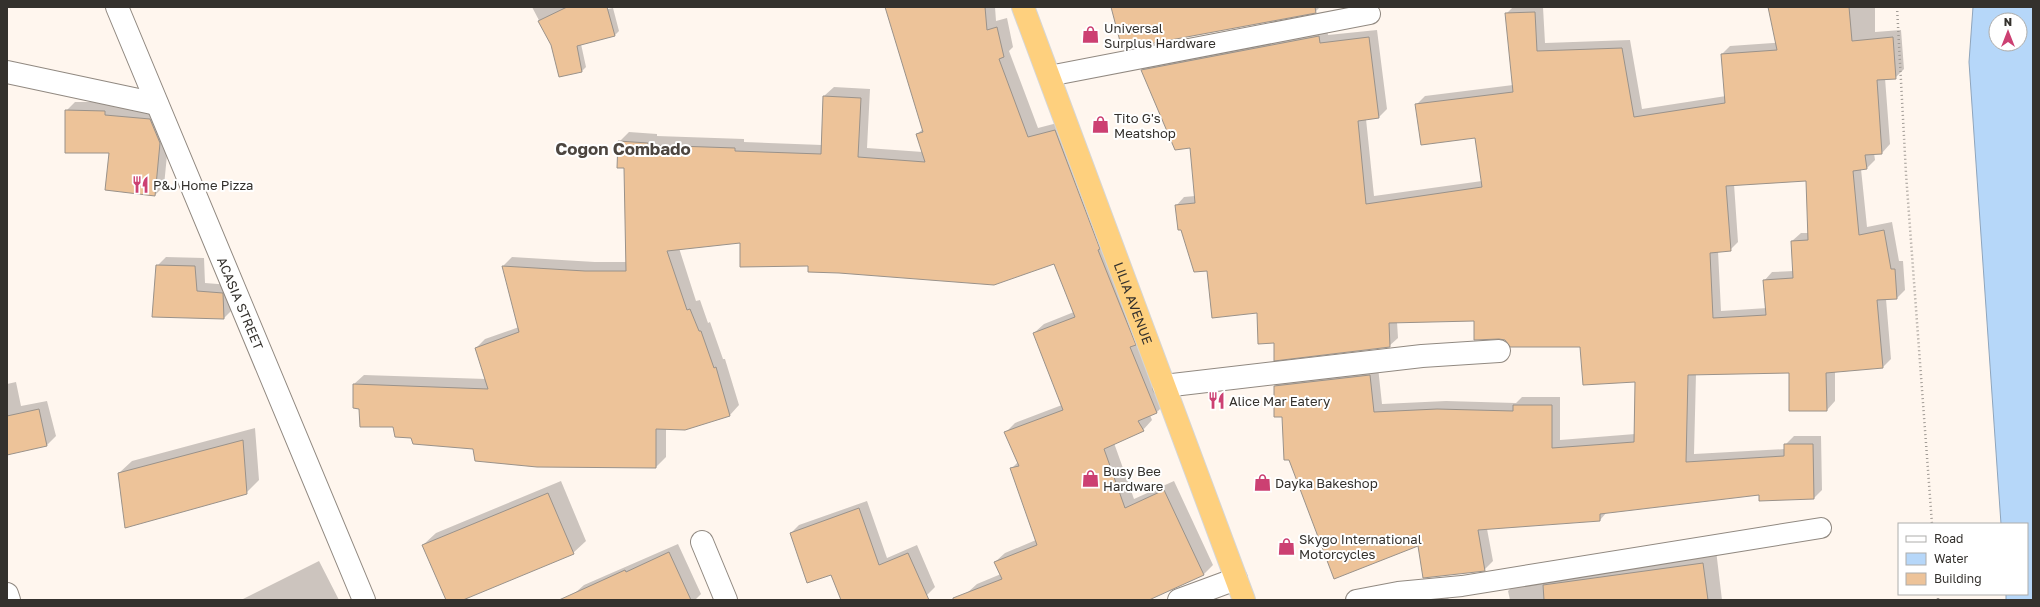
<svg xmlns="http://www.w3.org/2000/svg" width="2040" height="607" font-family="'Golos Text',sans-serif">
	<rect width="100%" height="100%" fill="#fff6ee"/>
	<path fill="#b6d7f9" stroke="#8fa5bc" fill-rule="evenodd" d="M1973,7H2033V600H2006V594H2027V524H2001L1969,62ZM1996,20H2020V44H1996Z"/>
	<path fill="#0003" fill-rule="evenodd" d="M532,7H598L599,11L613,8L619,31L614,36L581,44L586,67L582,71L552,45Z
		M886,7H995L996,21L1007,18L1013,47L1009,51L1038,128L1065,121L1166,403L1156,413L1150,415L1152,420L1143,430L1114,443L1134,499L1174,481L1213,565L1203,575L1147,600H970L967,593L977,584L1001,574L995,562L1005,553L1036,540L1011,469L1018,462L1006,432L1015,423L1062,405L1034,333L1044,324L1074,312L1055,263L809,265L741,242L679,248L696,301L700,300L708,323L710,322L723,359H725L739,405L730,415L666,428V457L656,467L537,466L473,449L412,437L360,408L354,384L364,375L486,379L476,348L485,339L519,327L503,266L512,257L595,262H627L625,167L619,142L629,132L657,134V136L744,139V142L822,145L824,96L834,87L870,89L867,148L923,152L917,134L923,129Z
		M1112,7H1320L1315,12Z
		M1513,7H1543L1545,43L1630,40L1642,109L1726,96L1722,54L1730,46L1799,41L1818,7H1875V32L1901,30L1904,69L1895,78H1885L1890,144L1882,153H1874L1875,160L1867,168L1861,169L1867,227L1892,222L1899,261H1903L1905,290L1897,298L1886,299L1891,359L1883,367L1835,371V401L1827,410L1790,372L1696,374L1694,454L1785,449V445L1794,436H1821L1822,490L1814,498L1760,494L1607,512L1600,520L1487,529L1493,561L1484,570L1418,545L1283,416L1275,386L1284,378L1378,367L1382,404L1446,401L1516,403L1522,397H1560V440L1635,434L1636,381L1581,346L1505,339L1475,320L1397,322L1398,338L1389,346L1275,342L1258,311L1208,270L1176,206L1184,197L1195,196L1191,146L1142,70L1151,62L1327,28L1328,35L1377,30L1387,109L1378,118L1366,119L1374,196L1482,181L1475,137L1416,105L1425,96L1513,85L1506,14ZM1807,180L1809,233H1801L1792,241L1794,271L1772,272L1764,281L1767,308L1721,311L1718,251L1730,250L1738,242L1734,184Z
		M75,102H114V107L159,110L169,134L164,186L155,195L66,111Z
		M166,257L204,258L205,283L231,285L233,309L224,318L157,266Z
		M16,382L21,406L47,401L56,436L47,445L7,454V384Z
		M255,428L259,480L246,493L119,473L132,461Z
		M561,481L586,541L573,553L461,600H447L423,545L436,533Z
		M867,501L887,558L917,545L935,587L926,596L916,600H842L831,573L791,533L799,525Z
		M678,544L701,594L695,600H578L575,593L584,585Z
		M1716,550L1722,600H1510L1508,591L1522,577Z
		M319,561L339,600H241Z
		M1446,591L1449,600H1419Z"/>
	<path fill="#edc399" stroke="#9a928a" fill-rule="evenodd" d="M567,7H607L615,36L577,46L582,72L559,77L551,45L538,21Z
		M885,7H985L987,30L997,27L1004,57L999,59L1028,137L1055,130L1100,249L1098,250L1136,345L1130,347L1157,413L1138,421L1144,431L1104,449L1125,508L1164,490L1204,575L1149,600H953V598L1002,579L994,562L1037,545L1010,468L1019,466L1004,432L1063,410L1033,333L1075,317L1054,264L994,285L839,273L808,272V266L740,267V243L667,251L687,310L690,309L699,331H701L714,368L716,367L730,416L685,430L656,429V468L537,467L475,461L473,449L413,444L411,438L395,437L393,427H360L359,409L353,408V384L488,389L475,348L519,332L502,266L585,271H626L624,168H617L618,141L648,143V145L735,148V151L821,154L823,96L861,98L858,157L925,162L916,134L923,132Z
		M1111,7H1315L1316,13L1122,49Z
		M1768,7H1849L1852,41L1893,37L1896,79L1877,80L1882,154L1865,155L1867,169L1853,171L1859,235L1884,230L1891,269H1895L1897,299L1877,300L1883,368L1826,373L1827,411H1789V373L1688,375L1686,462L1784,456V444H1813L1814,499L1759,501V495L1600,514V521L1478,530L1485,571L1423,578L1418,546L1334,579L1289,460H1284L1282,417H1274V386L1370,375L1374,412L1437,409L1513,411V405H1552V448L1634,442L1635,382L1583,385L1580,347H1510L1505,340L1499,339L1474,340V321L1389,323L1390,347L1274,361V343L1258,344L1257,313L1212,318L1207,271L1194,272L1181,230H1178L1175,205L1195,203L1190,148L1175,150L1141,70L1319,36L1320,43L1369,37L1379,118L1358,121L1366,204L1482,187L1475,138L1421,145L1415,104L1513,92L1505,13L1535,12L1537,51L1622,48L1634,117L1725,103L1721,54L1777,50ZM1806,181L1808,240L1791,241L1793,278L1763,280L1766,315L1713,318L1710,253L1731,251L1726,186Z
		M65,110L105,111V115L150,119L160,143L155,196L105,190L109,153H65Z
		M156,265L195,266L197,291L223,293L224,319L152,317Z
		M39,409L47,446L7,455V416Z
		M243,440L247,494L125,528L118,473Z
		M548,493L574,554L463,600H446L422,545Z
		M859,508L879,565L908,553L929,600H841L831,575L807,583L790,533Z
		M669,552L691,600H559L625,570L626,572Z
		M1703,563L1708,600H1544L1543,585Z"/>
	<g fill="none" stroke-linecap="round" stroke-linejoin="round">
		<defs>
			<path id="service" d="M1049,76L1370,14
				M1356,600L1398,592L1462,586L1821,528"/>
			<g id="minor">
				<path id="s1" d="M117,7L364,600"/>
				<path d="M7,72L157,104"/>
				<path d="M1164,386L1422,356L1499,351"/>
				<path d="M702,542L726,600"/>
				<path d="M7,594L9,600"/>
				<path d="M1179,600L1236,579"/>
			</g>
			<g id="trunk">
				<path id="s2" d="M1023,7L1244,600"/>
			</g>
		</defs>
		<use href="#service" stroke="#918981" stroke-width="22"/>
		<use href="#minor" stroke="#918981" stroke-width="24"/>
		<use href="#trunk" stroke="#d6d6d5" stroke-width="24"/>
		<path stroke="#a19b95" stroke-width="2.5" stroke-dasharray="1 3" stroke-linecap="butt" d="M1897,7L1906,174L1932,524
			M1938,594V600"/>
		<use href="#service" stroke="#fff" stroke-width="20"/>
		<use href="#minor" stroke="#fff" stroke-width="22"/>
		<use href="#trunk" stroke="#fed07e" stroke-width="22"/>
	</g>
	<defs>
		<symbol id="shop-bare" viewBox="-9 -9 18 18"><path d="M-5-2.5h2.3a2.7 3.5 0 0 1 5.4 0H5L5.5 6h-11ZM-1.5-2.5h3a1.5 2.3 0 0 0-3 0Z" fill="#cc4072" stroke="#fff" stroke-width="2.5" paint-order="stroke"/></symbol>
		<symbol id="restaurant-bare" viewBox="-9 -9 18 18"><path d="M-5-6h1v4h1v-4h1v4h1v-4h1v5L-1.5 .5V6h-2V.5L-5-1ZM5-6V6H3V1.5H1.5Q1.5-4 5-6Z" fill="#cc4072" stroke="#fff" stroke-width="2.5" paint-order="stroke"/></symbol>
	</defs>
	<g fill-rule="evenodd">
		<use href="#shop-bare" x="1078" y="22" width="25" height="25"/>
		<use href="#shop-bare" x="1088" y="112" width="25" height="25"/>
		<use href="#restaurant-bare" x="128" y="172" width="25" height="25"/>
		<use href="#restaurant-bare" x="1204" y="388" width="25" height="25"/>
		<use href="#shop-bare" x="1078" y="466" width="25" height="25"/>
		<use href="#shop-bare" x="1250" y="470" width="25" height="25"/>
		<use href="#shop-bare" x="1274" y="534" width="25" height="25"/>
	</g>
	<g text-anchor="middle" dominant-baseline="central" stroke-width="4" stroke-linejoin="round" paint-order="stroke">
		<g font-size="13" fill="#34312d" stroke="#fff" text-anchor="start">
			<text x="1104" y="28">Universal<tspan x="1104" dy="15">Surplus Hardware</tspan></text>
			<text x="1114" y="118">Tito G's<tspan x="1114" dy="15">Meatshop</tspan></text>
			<text x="153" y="185">P&amp;J Home Pizza</text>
			<text x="1229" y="401">Alice Mar Eatery</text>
			<text x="1103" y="471">Busy Bee<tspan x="1103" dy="15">Hardware</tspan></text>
			<text x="1275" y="483">Dayka Bakeshop</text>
			<text x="1299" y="539">Skygo International<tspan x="1299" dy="15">Motorcycles</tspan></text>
		</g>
		<g font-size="13" fill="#34312d" stroke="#fff">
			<text stroke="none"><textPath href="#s2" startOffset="316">LILIA AVENUE</textPath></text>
			<text stroke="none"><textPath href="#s1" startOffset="321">ACASIA STREET</textPath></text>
		</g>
		<g font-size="17" font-weight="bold" fill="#4c453f" stroke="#fff">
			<text x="623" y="148">Cogon Combado</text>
		</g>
	</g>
	<rect width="2040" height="607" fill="none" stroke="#34312d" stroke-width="16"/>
	<rect x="1898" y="523" width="130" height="72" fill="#ffffff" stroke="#aeadab"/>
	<rect x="1906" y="536" width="20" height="6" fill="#ffffff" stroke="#aeadab"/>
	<text x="1934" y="543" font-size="12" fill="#34312d">Road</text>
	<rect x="1906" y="553" width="20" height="12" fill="#b6d7f9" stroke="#aeadab"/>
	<text x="1934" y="563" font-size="12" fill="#34312d">Water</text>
	<rect x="1906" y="573" width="20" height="12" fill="#edc399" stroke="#aeadab"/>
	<text x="1934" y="583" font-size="12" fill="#34312d">Building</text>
	<g transform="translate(2008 32)"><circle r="19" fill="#ffffff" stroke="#aeadab"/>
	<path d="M0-3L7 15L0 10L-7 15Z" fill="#cc4072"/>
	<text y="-6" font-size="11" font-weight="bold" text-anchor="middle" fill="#34312d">N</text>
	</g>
</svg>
